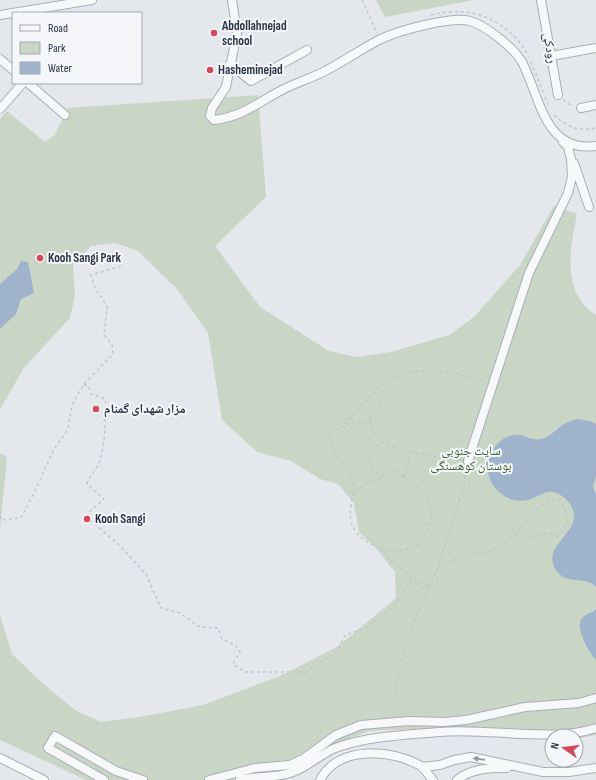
<svg xmlns="http://www.w3.org/2000/svg" width="596" height="780" font-family="'Sofia Sans Condensed','Noto Naskh Arabic',sans-serif">
	<rect width="100%" height="100%" fill="#e4e7ec"/>
	<path fill="#c9d6c5" d="M376,0H474L385,17Z
		M258,95L266,197L215,246L260,307L329,351L357,357L391,352L449,335L474,317L520,265L554,206L577,214C570,249 561,292 596,315V735L576,739V736H552V739L421,729L369,731L330,746L291,771L256,772L233,780H86L0,740V615L12,654L40,681L75,710L101,722L139,717L203,705L280,676L337,647L396,598L395,572L376,548L359,532L354,503L338,484L320,479L291,461L257,452L222,420L208,333L177,289L138,251L115,243L91,246L73,265L75,296L70,318L23,369L0,410V119L7,111L45,142L55,135L68,108Z
		M0,453L7,457L0,529Z"/>
	<path fill="#9fb4cc" d="M21,261L28,262L34,293L21,299L16,314L0,329V284L17,269Z
		M578,419L590,421L596,424V477L593,486L596,496V587C585,575 566,586 556,570C538,542 593,530 567,500C563,496 555,491 548,492C542,493 535,498 528,500C507,505 485,486 488,464C490,449 503,432 521,435C528,437 534,441 541,439C552,437 557,427 566,423C570,421 574,420 578,419Z
		M596,609V660C589,653 573,625 583,617C587,613 593,613 596,609Z"/>
	<g fill="none" stroke-linecap="round" stroke-linejoin="round">
		<defs>
			<path id="minor" d="M232,0L237,33L226,87L212,108L210,116L214,120C242,117 259,102 282,90C297,82 313,78 327,70C344,61 360,50 377,41C394,32 415,27 434,23C446,21 458,18 470,21C485,25 514,48 522,62C540,96 544,153 596,146
				M541,0L558,95
				M0,15L92,0
				M551,56L596,48
				M0,59L13,70
				M230,64L251,81L307,50
				M28,83L65,115
				M581,108L596,105
				M0,109L23,83
				M574,163L589,207
				M468,461L529,273L568,193L572,177L571,159L568,147L563,142
				M0,758L44,780
				M422,767L440,765L454,760L471,757L543,772H569L596,768
				M104,780L48,748L55,736L116,771L143,780
				M209,780L255,768L290,765L303,759L336,735L361,725L409,721L444,722L466,720L525,707L579,703L596,698
				M240,780C256,776 274,778 290,773C308,768 320,753 338,747C369,736 406,735 439,732C486,727 552,743 596,728
				M320,780C338,745 392,749 421,766C425,769 429,776 433,780
				M457,780C472,768 490,768 507,768"/>
		</defs>
		<use href="#minor" stroke="#a9aeb7" stroke-width="10"/>
		<path stroke="#c2c5cb" stroke-width="1.5" stroke-dasharray="3 3" stroke-linecap="butt" d="M362,0L377,33
			M431,15C471,4 509,20 529,57
			M531,62L544,94
			M545,97L550,108
			M563,100L573,107
			M554,115C567,127 579,132 596,128
			M84,384L89,387L91,394L103,398L106,403
			M104,413C107,423 103,457 98,465C94,472 89,477 87,484L104,499L88,513L90,520L119,545L146,574L161,608L180,613L200,627L218,628L222,639L236,646L240,652L233,664L245,672H306L337,652L345,635L366,628L394,606L410,582L411,578
			M345,424L375,392
			M382,442C380,444 376,445 374,447C363,458 374,470 380,479L384,473L395,470L404,477
			M411,451L404,477C433,493 439,516 420,544L404,550L384,551L394,563L420,584
			M460,460C442,457 395,452 382,442C375,436 372,426 369,418C382,413 382,402 375,392C404,360 450,371 485,381
			M380,479L371,481L354,492C344,526 354,536 384,551
			M354,492L352,477L336,455L329,433C343,426 355,418 370,425
			M0,510L1,520L21,518L35,491L54,449L68,429L72,405L84,384L113,354L112,344L104,335L107,306L95,288L91,275L122,266
			M438,568L455,559L473,553L493,551L517,534L528,515L551,500H560C568,516 572,523 558,536C545,530 541,537 529,538C526,538 520,535 517,534
			M429,587L424,589L422,588L421,584L423,582L427,583L429,587L438,568L462,492L467,469
			M394,697L404,647L429,587"/>
		<use href="#minor" stroke="#f7f8fa" stroke-width="8"/>
	</g>
	<defs><path id="oneway-solid" d="M-6-.8H1V-3.2L6.5 0L1 3.2V.8H-6Z"/></defs>
	<use fill="#9196a0" href="#oneway-solid" transform="translate(479 759) rotate(-172)"/>
	<g fill="#d1495b" stroke="#f4f6f9" stroke-width="1.5">
		<circle cx="214" cy="33" r="4"/>
		<circle cx="210" cy="70" r="4"/>
		<circle cx="40" cy="258" r="4"/>
		<circle cx="96" cy="409" r="4"/>
		<circle cx="87" cy="519" r="4"/>
	</g>
	<g text-anchor="middle" dominant-baseline="central" stroke-width="4" stroke-linejoin="round" paint-order="stroke">
		<g font-size="13" font-weight="bold" fill="#2b3445" stroke="#f4f6f9" text-anchor="start">
			<text x="222" y="26">Abdollahnejad<tspan x="222" dy="15">school</tspan></text>
			<text x="218" y="70">Hasheminejad</text>
			<text x="48" y="258">Kooh Sangi Park</text>
			<text x="104" y="409">مزار شهدای گمنام</text>
			<text x="95" y="519">Kooh Sangi</text>
		</g>
		<g font-size="13" fill="#2b3445" stroke="#f4f6f9">
			<text transform="translate(550 48) rotate(80)">رودکی</text>
		</g>
		<g font-size="13" fill="#3f6138" stroke="#f4f6f9">
			<text x="471" y="451">سایت جنوبی<tspan x="471" dy="15">بوستان کوهسنگی</tspan></text>
		</g>
	</g>
	<rect x="12" y="12" width="130" height="72" fill="#f4f6f9" stroke="#a4a8b1"/>
	<rect x="20" y="25" width="20" height="6" fill="#f7f8fa" stroke="#a4a8b1"/>
	<text x="48" y="32" font-size="12" fill="#2b3445">Road</text>
	<rect x="20" y="42" width="20" height="12" fill="#c9d6c5" stroke="#a4a8b1"/>
	<text x="48" y="52" font-size="12" fill="#2b3445">Park</text>
	<rect x="20" y="62" width="20" height="12" fill="#9fb4cc" stroke="#a4a8b1"/>
	<text x="48" y="72" font-size="12" fill="#2b3445">Water</text>
	<g transform="translate(564 748) rotate(284)"><circle r="19" fill="#f4f6f9" stroke="#a4a8b1"/>
	<path d="M0-3L7 15L0 10L-7 15Z" fill="#d1495b"/>
	<text y="-6" font-size="11" font-weight="bold" text-anchor="middle" fill="#2b3445">N</text>
	</g>
</svg>
